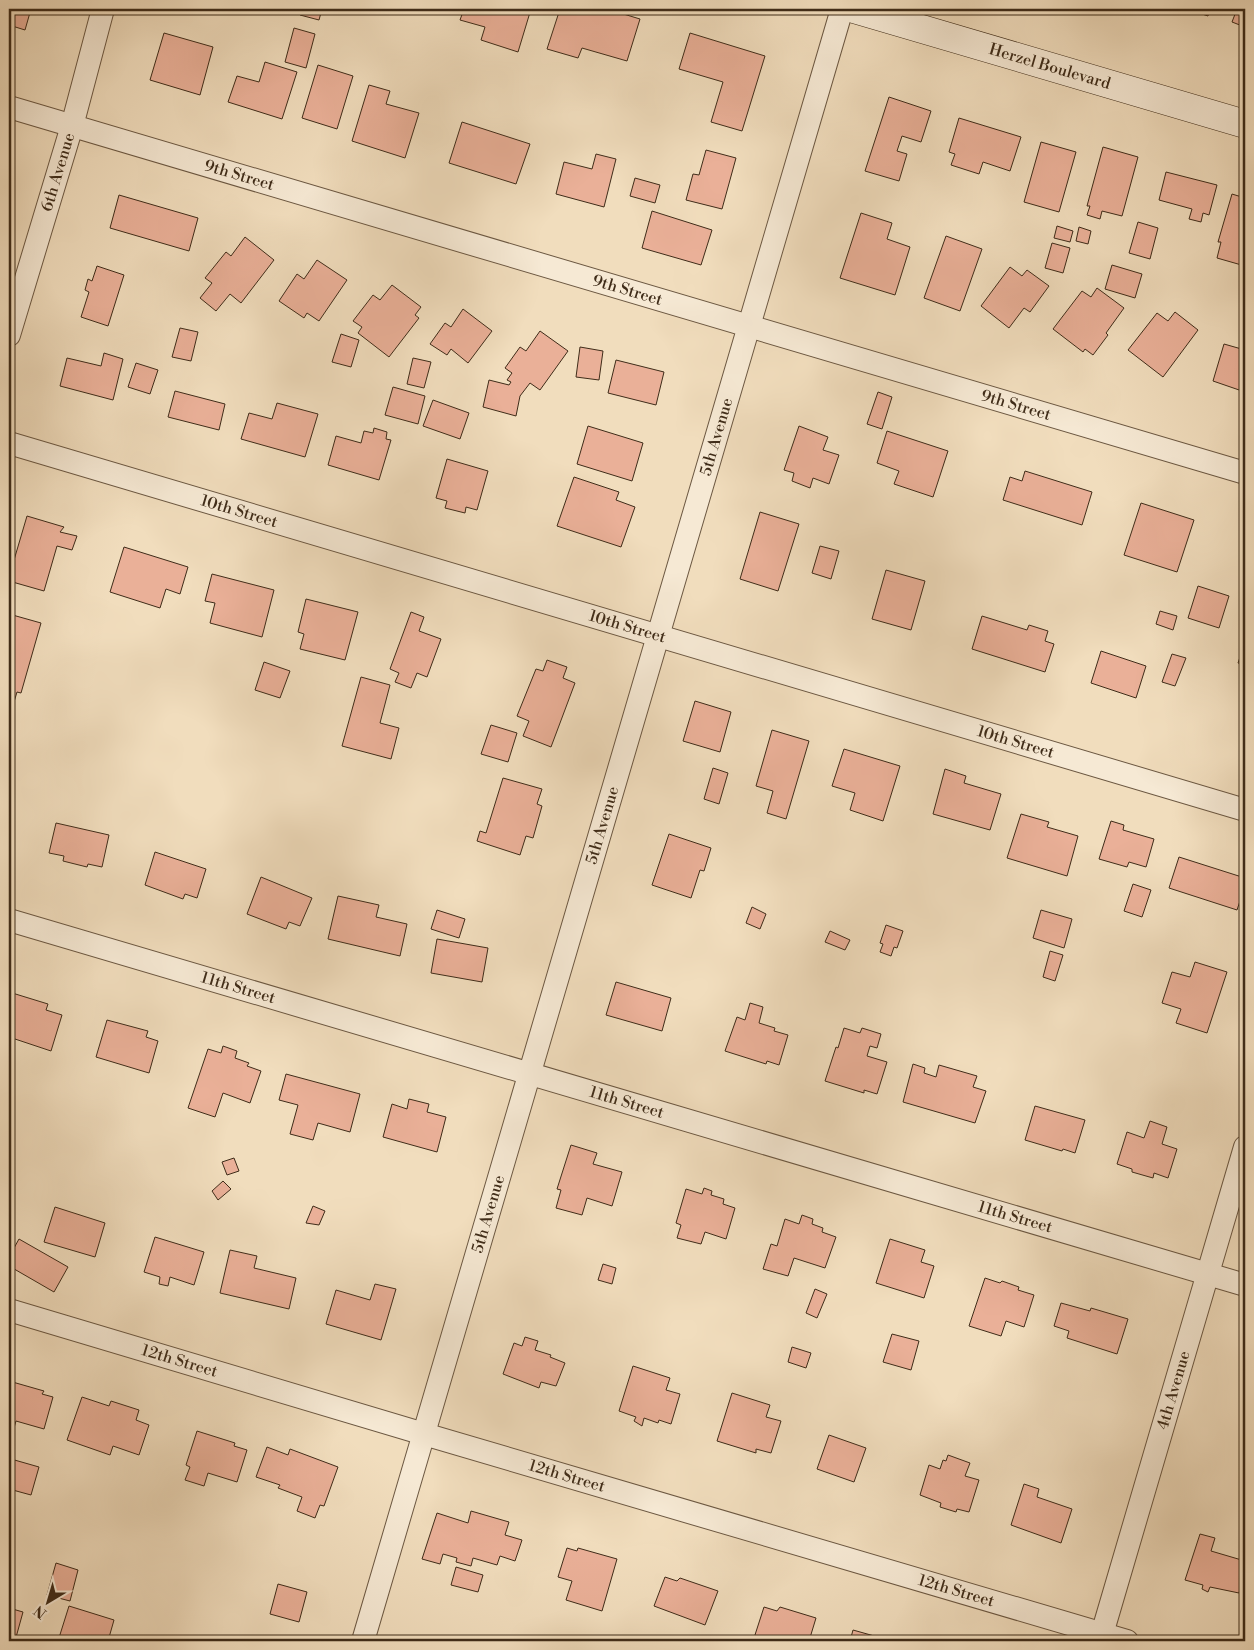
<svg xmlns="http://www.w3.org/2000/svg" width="1254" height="1650" font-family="'Libre Bodoni',serif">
	<rect width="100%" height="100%" fill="#f1ddbd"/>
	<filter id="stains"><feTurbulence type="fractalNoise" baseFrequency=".004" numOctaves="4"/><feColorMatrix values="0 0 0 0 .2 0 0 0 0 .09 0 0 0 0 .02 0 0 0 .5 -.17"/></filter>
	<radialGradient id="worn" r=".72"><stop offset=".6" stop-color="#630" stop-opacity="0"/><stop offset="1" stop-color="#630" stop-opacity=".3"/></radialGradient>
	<path fill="#eab098" stroke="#3f2c19" d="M9,9H31L25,30L9,25Z
		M302,9H322L319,20L300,15Z
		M464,9H531L518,52L481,40L485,27L460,20Z
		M560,9H573L578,10L579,9H607L640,19L627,61L582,48L578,58L547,49Z
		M1187,9H1210L1208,16Z
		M1237,9H1245V27L1232,22Z
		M294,28L315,34L306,68L285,62Z
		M164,33L213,47L200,95L150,80Z
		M690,33L765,56L742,131L711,122L723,82L679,69Z
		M265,62L297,72L282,119L228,102L237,76L259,82Z
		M318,65L353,76L337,129L302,118Z
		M369,85L390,91L386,104L419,113L405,158L352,141Z
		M889,97L931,111L921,142L902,136L897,151L907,154L899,181L865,171Z
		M959,118L1021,137L1010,171L983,162L979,174L951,165L955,154L949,152Z
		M462,122L530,144L516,184L449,163Z
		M1041,142L1076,152L1059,212L1024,202Z
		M1103,147L1138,157L1122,216L1102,211L1100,219L1087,215L1090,206H1087Z
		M706,150L736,158L722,209L686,200L693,174L699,175Z
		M596,154L616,159L604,207L556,194L564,162L592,169Z
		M1166,172L1217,185L1209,215L1203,213L1201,222L1189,219L1192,209L1159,200Z
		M635,178L660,185L655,203L630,196Z
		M1232,194L1245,198V266L1217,258L1221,242H1218Z
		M119,195L198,218L189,251L110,228Z
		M652,211L712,230L701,265L642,248Z
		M861,213L892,223L887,239L910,247L895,295L840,278Z
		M1138,222L1158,228L1150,259L1129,253Z
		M1057,226L1073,231L1070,242L1054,238Z
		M1079,227L1091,231L1088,244L1076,241Z
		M946,236L982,249L960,311L924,298Z
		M245,237L274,260L241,303L230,294L216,311L200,298L212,283L205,278L226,252L231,256Z
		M1052,243L1070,248L1063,273L1045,268Z
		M317,260L347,280L319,321L307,313L304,318L279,301L297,274L304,279Z
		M1112,265L1142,274L1135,298L1105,289Z
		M97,266L124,275L108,326L81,317L89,292L85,290L88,279L92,281Z
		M1010,267L1022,276L1027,270L1049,286L1030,312L1024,308L1009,328L981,306Z
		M392,285L421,307L415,315L419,318L389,357L358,333L362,327L353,321L373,295L380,300Z
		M1097,288L1124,308L1106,333L1108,335L1093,355L1085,349L1083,352L1053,329L1082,291L1091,297Z
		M463,309L492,331L468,363L451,349L447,355L430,344L445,323L451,327Z
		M1175,312L1198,330L1163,377L1128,350L1157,313L1168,321Z
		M180,328L198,332L191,361L172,357Z
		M540,331L568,351L540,390L530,383L520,396L516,416L483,407L489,380L509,385L511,382L507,380L512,373L505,368L520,347L526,351Z
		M341,334L359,340L351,367L332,362Z
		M1224,344L1245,350V392L1213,381Z
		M580,347L603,351L599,380L576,377Z
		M104,353L123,359L113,400L60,386L67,358L101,366Z
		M413,358L431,362L424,388L407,384Z
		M616,360L664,372L656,405L608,393Z
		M136,363L158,370L150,394L128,387Z
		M393,387L425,396L418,424L385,415Z
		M175,391L225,404L219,430L168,417Z
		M878,392L892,397L882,429L867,424Z
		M433,400L469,413L460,439L423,426Z
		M277,403L318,414L305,457L241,439L249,413L272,419Z
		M588,426L643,443L632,481L577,464Z
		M799,426L828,437L823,450L839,455L829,484L813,478L810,488L792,481L794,473L784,470Z
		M374,428L387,432L386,439L391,440L379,480L328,465L336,436L361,443L364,431L373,433Z
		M887,431L948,451L933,497L894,484L899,471L877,463Z
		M447,459L488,471L477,510L466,507L465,513L445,508L447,501L436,498Z
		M1025,471L1092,492L1082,525L1003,500L1010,477L1022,481Z
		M574,477L619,492L616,500L635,507L621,547L557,526Z
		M1141,503L1194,520L1177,572L1124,555Z
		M760,512L799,524L778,591L740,579Z
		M27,516L64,527L60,532L77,536L72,550L57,546L44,591L9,581V577Z
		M820,546L839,551L831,579L812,573Z
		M124,547L188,567L180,594L166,589L160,608L110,592Z
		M886,570L925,581L911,630L872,619Z
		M212,574L274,590L262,637L210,623L215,603L205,601Z
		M1198,586L1229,596L1219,628L1188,618Z
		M306,599L358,612L345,660L300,649L304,634L298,632Z
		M1160,611L1177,616L1173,630L1156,624Z
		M411,612L424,617L419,631L441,639L427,677L417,673L411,688L395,682L399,673L390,669Z
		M9,614L41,623L21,693L17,692L14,702L9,700Z
		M982,616L1027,630L1029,625L1048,631L1045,641L1054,644L1045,672L972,649Z
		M1245,642V665L1238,663Z
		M1101,651L1146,666L1136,698L1091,683Z
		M1172,654L1186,658L1175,686L1162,682Z
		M547,660L567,667L563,678L575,683L551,747L523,736L529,721L517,716L536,669L543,671Z
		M264,662L290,671L280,698L255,690Z
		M361,677L390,685L380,723L399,728L391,759L342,746Z
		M695,701L731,712L720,752L683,741Z
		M491,725L517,733L508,762L481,754Z
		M772,730L809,741L786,819L767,813L773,791L756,786Z
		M844,749L900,766L883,821L850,810L855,793L832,786Z
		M713,768L728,773L719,804L704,799Z
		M945,769L966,776L964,783L1001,794L990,830L933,814Z
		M503,778L542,789L537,804L542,806L533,838L526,836L520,855L477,841L480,831L486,833Z
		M1021,814L1049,822L1047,827L1078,836L1067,876L1007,858Z
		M1111,821L1124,825L1123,830L1154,839L1146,867L1129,862L1127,867L1099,859Z
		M56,823L109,835L102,867L88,864L87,867L63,861L64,856L49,853Z
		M669,834L711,848L704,871L700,870L691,898L652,885Z
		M155,852L206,869L197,898L185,894L183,899L145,885Z
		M1179,857L1245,878V886L1237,910L1169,888Z
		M261,877L312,898L300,926L289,922L286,929L247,914Z
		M1133,884L1151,890L1142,917L1124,911Z
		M338,896L379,905L376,917L407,924L400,956L328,939Z
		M752,907L766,914L760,929L746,923Z
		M437,910L465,919L459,938L431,929Z
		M1041,910L1072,919L1064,948L1033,938Z
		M886,925L903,931L897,948L894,947L891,956L880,952L883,944L880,943Z
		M830,931L850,940L845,950L825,942Z
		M437,939L488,948L482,982L431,973Z
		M1050,951L1063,955L1055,981L1043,977Z
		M1195,962L1227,972L1207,1033L1176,1023L1181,1009L1162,1003L1172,972L1190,977Z
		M616,982L671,998L662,1031L606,1015Z
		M9,992L48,1004L46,1010L62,1015L51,1051L9,1037Z
		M750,1003L763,1007L759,1023L775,1028L774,1031L788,1035L779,1065L767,1061L766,1064L725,1051L737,1017L745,1020Z
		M107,1020L148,1031L146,1037L158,1041L149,1073L96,1057Z
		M844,1028L860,1033L862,1028L881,1034L877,1048L870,1046L867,1056L887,1062L877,1094L864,1090V1093L825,1081L836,1047L838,1048Z
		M223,1046L237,1051L235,1058L249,1063L247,1066L261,1071L250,1103L223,1093L215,1117L188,1108L208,1049L221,1053Z
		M913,1064L925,1068L924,1073L936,1077L939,1065L977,1076L973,1087L986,1091L975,1123L903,1102Z
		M286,1074L360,1094L350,1132L318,1123L313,1140L290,1134L298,1105L279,1100Z
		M409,1099L429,1104L427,1112L446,1117L437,1152L383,1137L392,1104L407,1109Z
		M1035,1106L1085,1120L1075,1153L1063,1149L1062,1151L1025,1140Z
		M1150,1121L1167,1127L1162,1144L1177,1149L1168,1178L1154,1173L1153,1178L1132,1172V1169L1117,1164L1127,1132L1144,1138Z
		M571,1145L597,1153L593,1164L622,1172L612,1206L587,1198L582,1215L556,1208L561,1190L557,1189Z
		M234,1158L239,1171L227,1175L222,1162Z
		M223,1181L231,1189L218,1200L212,1191Z
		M704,1188L712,1191L711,1195L724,1199L723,1204L735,1208L726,1239L705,1232L701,1244L677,1238L681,1225L676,1223L686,1189L702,1194Z
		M313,1206L325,1211L319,1225L306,1223Z
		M55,1207L105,1223L95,1257L44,1242Z
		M802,1215L813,1219L812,1224L823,1228L822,1232L836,1237L825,1268L794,1258L788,1276L763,1269L771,1244L777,1246L785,1219L799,1224Z
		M155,1237L204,1252L194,1285L170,1277L168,1286L159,1284L160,1277L144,1272Z
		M19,1239L68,1267L54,1292L9,1266V1257Z
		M890,1239L925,1250L921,1262L934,1266L924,1298L876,1283Z
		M230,1250L257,1256L254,1268L296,1278L289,1309L220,1293Z
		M603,1264L616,1268L612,1284L598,1280Z
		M985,1278L1000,1283L1002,1281L1019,1287L1018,1290L1034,1295L1024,1327L1006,1321L1001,1336L969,1326Z
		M375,1284L396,1289L381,1340L326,1324L336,1290L370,1300Z
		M815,1289L827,1294L817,1318L806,1313Z
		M1061,1303L1090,1311L1091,1308L1128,1319L1117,1354L1067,1338L1069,1331L1054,1326Z
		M892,1334L919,1341L911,1370L883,1362Z
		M525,1337L538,1341L535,1350L551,1355L550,1357L565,1363L556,1386L541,1382L539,1388L503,1374L514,1343L522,1346Z
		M792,1347L811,1353L806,1368L788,1362Z
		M633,1366L670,1378L666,1390L680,1394L671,1424L659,1420L658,1423L644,1418L642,1426L634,1421L636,1417L619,1411Z
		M9,1381L44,1391L42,1394L53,1397L44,1429L16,1421L9,1445Z
		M732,1393L770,1405L766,1417L781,1421L771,1453L756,1449V1453L717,1441Z
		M82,1397L109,1406L111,1401L139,1410L136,1420L149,1425L139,1455L113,1446L110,1455L67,1440Z
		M197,1431L235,1443L234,1446L247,1450L237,1482L208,1473L204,1486L185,1480L190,1467L186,1465Z
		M829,1435L866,1448L854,1482L817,1469Z
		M267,1447L288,1455L290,1449L338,1467L324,1506L320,1505L315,1518L297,1511L302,1497L278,1488L280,1485L256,1477Z
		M948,1455L970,1463L965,1476L979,1480L969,1512L957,1509L956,1512L940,1507L941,1503L920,1495L929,1465L940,1469L943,1460L946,1461Z
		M11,1459L39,1467L31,1495L9,1489V1467Z
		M1024,1484L1039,1489L1037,1497L1072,1509L1061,1543L1011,1525Z
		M471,1511L509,1522L505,1535L522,1540L515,1561L500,1556L497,1565L473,1558L471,1566L456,1562L457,1558L443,1554L440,1564L422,1559L437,1513L468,1523Z
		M1200,1534L1215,1538L1211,1551L1245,1561V1571L1239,1593L1210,1587L1208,1592L1202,1589L1203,1585L1185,1580Z
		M567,1548L577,1551L578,1548L617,1559L602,1611L566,1600L572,1581L558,1577Z
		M56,1563L78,1570L70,1601L47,1595Z
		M456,1567L483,1575L478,1592L451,1585Z
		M665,1577L677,1581L680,1578L718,1591L705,1625L654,1606Z
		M278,1584L307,1592L299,1622L270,1614Z
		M69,1606L114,1620L108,1641H58Z
		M764,1607L777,1611L780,1607L816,1618L809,1641H765L754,1638Z
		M9,1608L23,1612L15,1641H9Z
		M853,1630L892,1641H850Z"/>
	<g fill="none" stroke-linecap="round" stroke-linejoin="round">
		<defs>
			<g id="street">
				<path id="s1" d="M9,107L1245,473"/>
				<path id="s2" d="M9,335L72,126L103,9"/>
				<path id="s3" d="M9,443L1245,810"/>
				<path id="s4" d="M9,920L1245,1285"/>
				<path id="s5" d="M9,1310L424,1434L1127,1641"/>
				<path id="s6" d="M1102,1634L1245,1147"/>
				<path id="s7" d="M363,1641L842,9"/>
			</g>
			<g id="secondary">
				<path id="s8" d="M854,9L1245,124"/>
			</g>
		</defs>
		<use href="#street" stroke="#6c5842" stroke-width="24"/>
		<use href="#secondary" stroke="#3f2c19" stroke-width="29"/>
		<use href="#street" stroke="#f6e9d4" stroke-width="22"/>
		<use href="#secondary" stroke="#f6e9d4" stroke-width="28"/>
	</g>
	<g text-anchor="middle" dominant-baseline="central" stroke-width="4" stroke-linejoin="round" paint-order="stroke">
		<g font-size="16" fill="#3f2c19" stroke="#f6e9d4">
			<text stroke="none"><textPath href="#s8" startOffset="204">Herzel Boulevard</textPath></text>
			<text stroke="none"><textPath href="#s2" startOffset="170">6th Avenue</textPath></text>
			<text stroke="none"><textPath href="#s1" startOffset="240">9th Street</textPath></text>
			<text stroke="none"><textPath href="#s1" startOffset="645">9th Street</textPath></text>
			<text stroke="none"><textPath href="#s1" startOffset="1050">9th Street</textPath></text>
			<text stroke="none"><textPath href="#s7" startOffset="1255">5th Avenue</textPath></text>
			<text stroke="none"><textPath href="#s3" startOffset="240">10th Street</textPath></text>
			<text stroke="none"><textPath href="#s3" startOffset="645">10th Street</textPath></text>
			<text stroke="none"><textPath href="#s3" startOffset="1050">10th Street</textPath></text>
			<text stroke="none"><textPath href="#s7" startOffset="850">5th Avenue</textPath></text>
			<text stroke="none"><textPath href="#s4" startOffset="239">11th Street</textPath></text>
			<text stroke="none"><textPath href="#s4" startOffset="644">11th Street</textPath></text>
			<text stroke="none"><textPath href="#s7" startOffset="445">5th Avenue</textPath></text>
			<text stroke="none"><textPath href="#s4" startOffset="1049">11th Street</textPath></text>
			<text stroke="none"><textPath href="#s5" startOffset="178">12th Street</textPath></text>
			<text stroke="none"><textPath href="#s6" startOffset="254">4th Avenue</textPath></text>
			<text stroke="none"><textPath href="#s5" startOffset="582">12th Street</textPath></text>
			<text stroke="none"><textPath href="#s5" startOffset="988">12th Street</textPath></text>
		</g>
	</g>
	<rect width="1254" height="1650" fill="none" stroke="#f1ddbd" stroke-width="30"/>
	<rect x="10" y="10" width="1234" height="1630" fill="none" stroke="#3f2c19" stroke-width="2.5"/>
	<rect x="15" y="15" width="1224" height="1620" fill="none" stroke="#3f2c19"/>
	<g transform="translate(48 1602) rotate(218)" stroke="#f6e9d4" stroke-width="4" paint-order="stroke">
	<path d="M0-4L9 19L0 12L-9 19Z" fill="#3f2c19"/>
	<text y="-8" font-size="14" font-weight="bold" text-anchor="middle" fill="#3f2c19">N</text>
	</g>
	<rect width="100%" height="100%" filter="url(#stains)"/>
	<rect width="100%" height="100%" fill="url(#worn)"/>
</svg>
